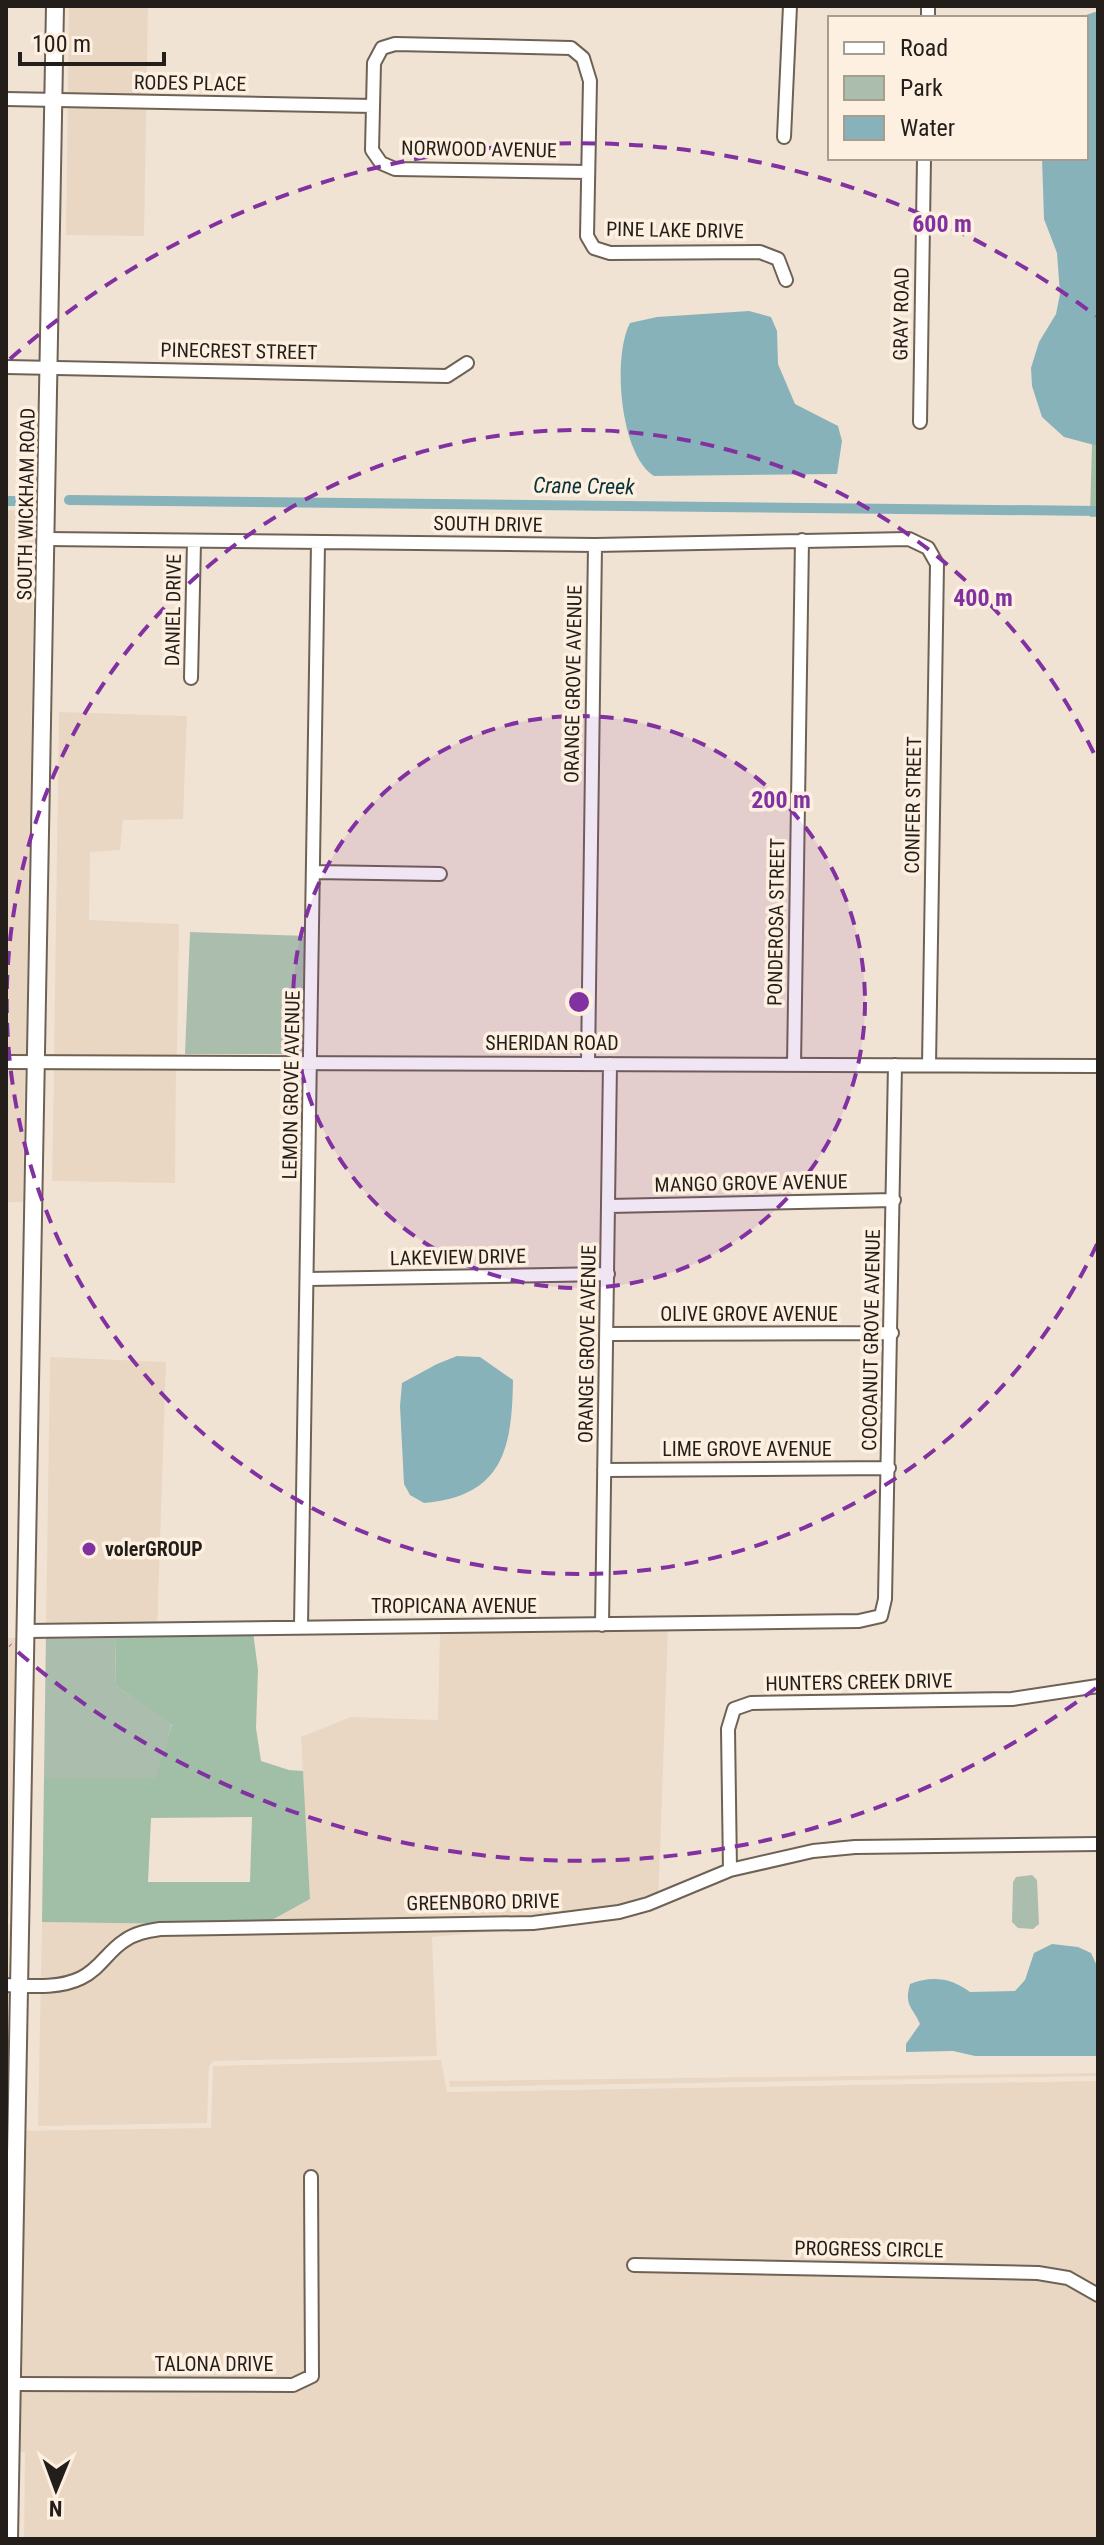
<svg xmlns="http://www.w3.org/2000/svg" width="1104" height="2545" font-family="'Roboto Condensed',sans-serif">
	<rect width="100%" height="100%" fill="#f1e3d4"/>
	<path fill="#ead7c3" d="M69,6H148L144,236L66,235Z
		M6,510L35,511L26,1057H6Z
		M59,712L187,716L183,819L123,820L120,850L90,852L89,920L179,924L177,1056L54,1057Z
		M176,1067L175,1183L52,1181L54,1068Z
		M6,1068H25L23,1202H6Z
		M50,1357L166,1362L157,1631H46Z
		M440,1629H668L658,1908L591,1922L432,1937L437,2056L213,2061L209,2066L207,2123L38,2126L42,1922L182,1924L272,1920L310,1899L301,1737L351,1717L438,1720Z
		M6,1638H16L9,1919H6Z
		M6,1924H10L7,2131L211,2128L213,2066L441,2060L447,2092L1098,2081V2539H24L25,2452L6,2451Z
		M1098,2073V2076L450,2087L449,2081Z"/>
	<path fill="#abbeae" d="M190,932L308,936L307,1049L302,1054H185Z
		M46,1631H115L116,1686L172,1723L157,1778H44Z
		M1032,1875L1037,1880L1039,1924L1033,1929L1018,1928L1012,1922L1013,1882L1016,1877Z"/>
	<path fill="#a1bea6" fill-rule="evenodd" d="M1092,444L1098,446V517H1090Z
		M115,1631L253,1632L258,1670L256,1728L261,1761L289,1770L303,1771L310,1899L272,1920L182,1924L42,1922L44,1778H156L172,1724L116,1686ZM252,1817L250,1882H148L151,1818Z"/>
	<path fill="#88b2b9" d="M1098,11V446L1064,437L1042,417L1032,386L1031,368L1039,342L1056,314L1060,294L1057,253L1044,219L1042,158H1086V18H1077Z
		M749,311L771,317L777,331L778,364L795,404L838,426L842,441L837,474L654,476C620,455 612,357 630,323L657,317Z
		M457,1356L480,1357L513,1380C512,1449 503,1496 424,1503L410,1495L404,1484L400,1406L402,1383L437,1364Z
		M1052,1944L1078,1947L1091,1953L1098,1968V2056H975L953,2051L906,2052V2044L920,2024C912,2006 904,2006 910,1984C932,1975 952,1978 970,1992L1015,1991L1025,1980L1034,1953Z"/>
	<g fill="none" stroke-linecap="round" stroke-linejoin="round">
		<path stroke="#88b2b9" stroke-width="10" d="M69,500L1098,511
			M6,501H19"/>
		<defs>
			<path id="minor" d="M928,18V6
				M6,99L373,106
				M784,137L790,6
				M588,172L395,169L381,163L372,150L374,63L382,48L395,44L571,48L583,58L590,81L587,236L594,248L610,253L760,252L778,259L786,280
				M6,367L447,376L467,363
				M920,422L924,158
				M46,539L595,545L909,539L928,548L937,564L929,1065
				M191,678L194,542
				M314,872L440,874
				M6,1062L1098,1066
				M588,1063L595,545
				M794,1065L802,540
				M609,1206L894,1200
				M308,1279L608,1274
				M607,1334L892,1333
				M604,1470L889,1468
				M602,1625L610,1064
				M301,1626L318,543
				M27,1631L859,1621L881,1616L885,1599L895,1065
				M730,1870L728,1729L734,1709L751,1703L1012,1699L1098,1686
				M6,1985C30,1986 59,1989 81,1978C100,1969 108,1951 124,1941C135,1933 147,1931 160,1929L533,1923L619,1912L648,1904L730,1870L813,1851L855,1847L1098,1844
				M634,2265L1038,2273L1068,2278L1098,2295
				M11,2384L293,2385L312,2376L311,2177"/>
			<path id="major" d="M9,2539L55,6"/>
		</defs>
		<use href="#minor" stroke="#6e6255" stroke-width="16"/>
		<use href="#major" stroke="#6e6255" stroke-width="20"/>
		<use href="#minor" stroke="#fff" stroke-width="12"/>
		<use href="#major" stroke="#fff" stroke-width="16"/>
	</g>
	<circle cx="579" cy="1002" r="286" fill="#8231a0" fill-opacity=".12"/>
	<g fill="none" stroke="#8231a0" stroke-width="4" stroke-dasharray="14 10">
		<circle cx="579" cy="1002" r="286"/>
		<path d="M1097 1244A572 572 0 1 1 1097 760"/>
		<path d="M1096 1688A859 859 0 0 1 10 1645M10 359A859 859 0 0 1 1096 316"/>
	</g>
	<circle fill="#8231a0" stroke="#fef0e1" stroke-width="3" cx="89" cy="1549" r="8"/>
	<g text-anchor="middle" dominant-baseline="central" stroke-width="7" stroke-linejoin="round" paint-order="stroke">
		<g font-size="20" fill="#231e19" stroke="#fef0e1">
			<text transform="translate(190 83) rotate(1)">RODES PLACE</text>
			<text transform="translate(479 149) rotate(1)">NORWOOD AVENUE</text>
			<text transform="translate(675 230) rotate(1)">PINE LAKE DRIVE</text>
			<text transform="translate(901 314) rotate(-89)">GRAY ROAD</text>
			<text transform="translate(239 351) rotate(1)">PINECREST STREET</text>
			<text transform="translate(26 504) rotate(-89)">SOUTH WICKHAM ROAD</text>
			<text transform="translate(488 524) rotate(1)">SOUTH DRIVE</text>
			<text transform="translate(173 610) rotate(-89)">DANIEL DRIVE</text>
			<text transform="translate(573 684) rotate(-89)">ORANGE GROVE AVENUE</text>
			<text transform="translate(913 805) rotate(-89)">CONIFER STREET</text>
			<text transform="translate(776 922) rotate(-89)">PONDEROSA STREET</text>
			<text x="552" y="1043">SHERIDAN ROAD</text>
			<text transform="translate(291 1085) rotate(-89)">LEMON GROVE AVENUE</text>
			<text transform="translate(751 1183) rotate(-1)">MANGO GROVE AVENUE</text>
			<text transform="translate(458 1257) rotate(-1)">LAKEVIEW DRIVE</text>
			<text x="749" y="1314">OLIVE GROVE AVENUE</text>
			<text transform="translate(871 1340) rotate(-89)">COCOANUT GROVE AVENUE</text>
			<text transform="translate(587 1344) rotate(-89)">ORANGE GROVE AVENUE</text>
			<text x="747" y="1449">LIME GROVE AVENUE</text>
			<text x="454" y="1606">TROPICANA AVENUE</text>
			<text transform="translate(859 1682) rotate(-1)">HUNTERS CREEK DRIVE</text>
			<text transform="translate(483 1902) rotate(-1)">GREENBORO DRIVE</text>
			<text transform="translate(869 2249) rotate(1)">PROGRESS CIRCLE</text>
			<text x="214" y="2364">TALONA DRIVE</text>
		</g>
		<g font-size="20" font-weight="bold" fill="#231e19" stroke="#fef0e1" text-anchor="start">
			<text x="105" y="1549">volerGROUP</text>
		</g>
		<g font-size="22" font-style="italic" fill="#09343a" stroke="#fef0e1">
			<text transform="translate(584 486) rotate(1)">Crane Creek</text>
		</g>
	</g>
	<circle cx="579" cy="1002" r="12" fill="#8231a0" stroke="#fef0e1" stroke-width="4"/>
	<g font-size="24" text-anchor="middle" font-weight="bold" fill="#8231a0" stroke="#fef0e1" stroke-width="7" stroke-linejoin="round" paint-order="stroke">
		<text x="942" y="232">600 m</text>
		<text x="983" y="606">400 m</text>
		<text x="781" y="808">200 m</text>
	</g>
	<rect width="1104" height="2545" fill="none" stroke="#231e19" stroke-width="16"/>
	<rect x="828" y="16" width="260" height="144" fill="#fef0e1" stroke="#a69c91" stroke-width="2"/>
	<rect x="844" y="42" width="40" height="12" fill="#ffffff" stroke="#a69c91" stroke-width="2"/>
	<text x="900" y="56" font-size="24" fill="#231e19">Road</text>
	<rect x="844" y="76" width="40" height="24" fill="#abbeae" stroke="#a69c91" stroke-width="2"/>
	<text x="900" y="96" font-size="24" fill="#231e19">Park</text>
	<rect x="844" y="116" width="40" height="24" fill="#88b2b9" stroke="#a69c91" stroke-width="2"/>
	<text x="900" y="136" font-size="24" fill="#231e19">Water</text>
	<g transform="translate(56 2489) rotate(181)" stroke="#fef0e1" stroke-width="6" paint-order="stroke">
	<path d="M0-6L14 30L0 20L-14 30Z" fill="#231e19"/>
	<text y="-12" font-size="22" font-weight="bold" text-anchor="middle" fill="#231e19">N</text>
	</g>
	<path d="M20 52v12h144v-12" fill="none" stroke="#231e19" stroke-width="4"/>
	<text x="32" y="52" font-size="24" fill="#231e19" stroke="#fef0e1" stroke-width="6" paint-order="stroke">100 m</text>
</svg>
